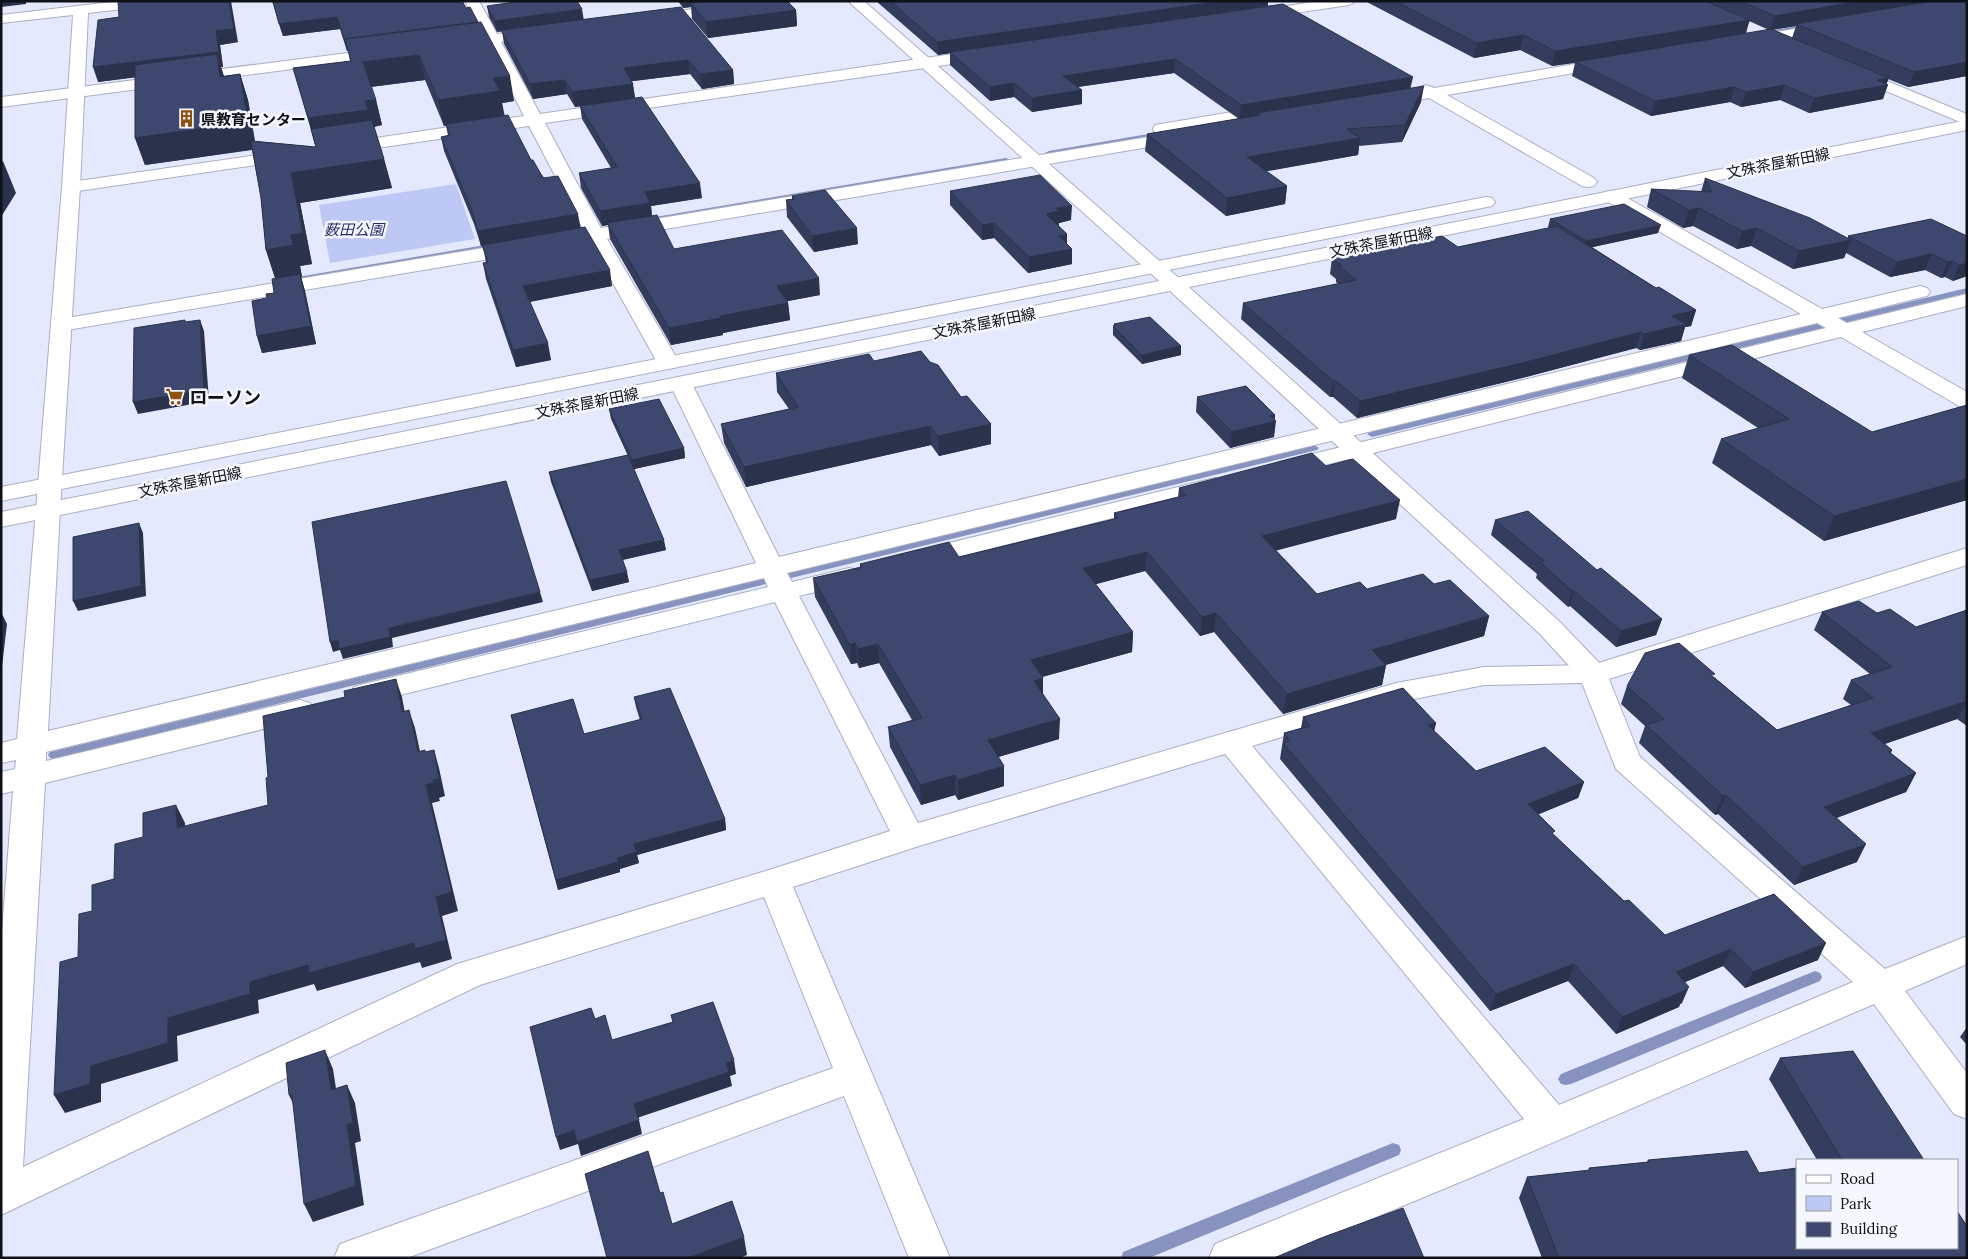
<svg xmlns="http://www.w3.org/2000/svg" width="1968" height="1259" font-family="Lora,'Noto Sans JP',serif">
	<rect width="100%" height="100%" fill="#e4e9fd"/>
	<path fill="#bdc9f4" d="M456,184L475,239L330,263L319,205Z"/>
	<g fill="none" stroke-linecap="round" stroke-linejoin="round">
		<path fill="#8793be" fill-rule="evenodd" d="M1811,23L1813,24V26L1773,33L1770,31Z
			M1160,132L1162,133V135L1049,155L1045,153L1049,151Z
			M1006,158L1010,160L1009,162L649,222L645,220L649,218Z
			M497,243H500V247L286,283L282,281L286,279Z
			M1967,288V293L1840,324L1836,321L1837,319Z
			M1821,323L1824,324V328L1719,353L1715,350L1716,348Z
			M1704,351L1708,354L1707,356L1372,437L1367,434L1372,431Z
			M1314,445L1319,448L1317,450L791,578L786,575L791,572Z
			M762,579L766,580L767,582L766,584L54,759L50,758L48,755L50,752L54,751Z
			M1815,971L1820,973L1822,977L1820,981L1571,1084L1566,1085L1561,1084L1558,1079L1561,1074Z
			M1393,1143L1399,1145L1401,1150L1399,1155L1149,1258H1121L1123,1252Z"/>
		<defs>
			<path id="minor" d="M465,1H479L497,34L540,29L545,30L547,33L545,36L540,37L501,42L540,114L987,49L992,51L995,54L992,57L987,59L545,123L601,228L1184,131L1190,132L1192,136L1190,140L1184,141L607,239L679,362L676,367L668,369L660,367L657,362L590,242L61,331L54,329L51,325L54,321L61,319L584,231L529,126L342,153L336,152L333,148L336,144L342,143L524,116L487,44L454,48L449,47L447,44L449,41L483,36Z
				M751,1H791L784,5L650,23L645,22L643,19L645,16L650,15Z
				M1319,1H1356L1349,5L1255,19L1250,18L1248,15L1250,12L1255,11Z
				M1830,23L1835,24L1837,27L1835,30L1746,45L1741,44L1739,41L1741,38L1746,37Z
				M387,48L392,50L395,53L392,56L1,107V97Z
				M1610,58L1615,60L1618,63L1615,66L1447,95L1594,178L1597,182L1594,186L1588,187L1582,186L1429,98L1386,106L1380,104L1378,101L1380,98L1419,91L1420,87L1426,85L1434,88Z
				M1853,67L1967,114V125L1848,75L1845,72L1848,69Z
				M1274,105L1280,107L1282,110L1280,113L1161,134L1155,133L1153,129L1155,125L1161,124Z
				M292,150L298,151L301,155L298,159L71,192L65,191L62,187L65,183L71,182Z
				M1611,191L1617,192L1822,309L1920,286L1927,288L1930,292L1927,296L1838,318L1847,323L1967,294V306L1862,332L1967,392V408L1959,406L1841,337L1284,475L1276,473L1272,468L1276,463L1826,328L1817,323L787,573L792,582L849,568L858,570L862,576L858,582L799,596L918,823L1396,683L1484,667L1592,665L1967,548V565L1609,679L1640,757L1885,969L1967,936V964L1905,991L1967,1073V1119L1954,1114L1874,1004L1482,1173L1277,1258H1209L1215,1244L1524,1119L1225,754L919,846L793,887L950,1258H909L844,1096L407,1258H334L340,1244L354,1239L833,1068L764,897L480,985L1,1215V943L13,791L1,794V772L15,769L16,760L1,763V743L17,739L36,510L39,505L48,503L57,505L60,510L48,731L756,563L670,384L673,379L681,377L689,379L692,384L779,557L1801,314L1605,200L1602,196L1605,192ZM764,578L768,587L364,684L354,687L350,694L354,701L364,704L775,602L890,831L769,870L457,964L23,1167L45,783L300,720L310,717L315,710L310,703L300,700L46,761V752ZM1582,683L1616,769L1853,982L1559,1105L1252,746L1399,702L1484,685Z
				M1215,478L1224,480L1227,485L1224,490L917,567L908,565L904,559L908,553Z"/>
			<path id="tertiary" d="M120,1H166L159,5L88,13L80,187L60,510L57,515L48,517L39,515L36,510L62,187L73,15L1,23V15Z
				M848,1H864L1181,280L1560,622L1603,667L1607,674L1603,681L1593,683L1583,681L1540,634L1167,288Z"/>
			<path id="secondary" d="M1967,120V130L1,527V512Z
				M1486,197L1492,198L1495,202L1492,206L1,501V487Z"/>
		</defs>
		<use href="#minor" stroke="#aaafc2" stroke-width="2"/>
		<use href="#tertiary" stroke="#aaafc2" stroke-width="2"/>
		<use href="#secondary" stroke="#aaafc2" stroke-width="2"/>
		<use href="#minor" fill="#fff" fill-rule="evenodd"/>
		<use href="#tertiary" fill="#fff" fill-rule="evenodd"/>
		<use href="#secondary" fill="#fff" fill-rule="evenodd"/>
	</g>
	<path fill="#353d5e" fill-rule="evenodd" d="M272,1L466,8L478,23L514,101L502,103L504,116L531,160L581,228L612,286L530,302L551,360L516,367L486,279L483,263H486L483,246H481L474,224L444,151L441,137L448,136L446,125L444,126L425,80L371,87L376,100L382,125L374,127L384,159L392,188L300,203L312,264L300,266L302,277H301L305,291L316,344L262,353L257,336L267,298L274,293L275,278L266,250L261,198L252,150L145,165L135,138V77L98,82V20L238,42L220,45L223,67H221L224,76L240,74L248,100L255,141L316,147L293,68L350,61L348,51H347L340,29L283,36Z
		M678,1H787L796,10L797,26L708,38L692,19L691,7L683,8Z
		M876,1H1268V7L1411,88L1421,102L1402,142L1359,146L1358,155L1266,171L1287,186L1285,204L1226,216L1145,151L1147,134L1239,119L1174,73L1078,87L1082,104L1032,112L1014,97L990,101L950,65V53L938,55Z
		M1365,1H1967V76L1908,87L1888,79L1883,99L1809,113L1780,100L1741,107L1730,102L1651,116L1572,76L1575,63L1552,66L1520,50L1474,58ZM1749,21L1769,30L1746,34ZM1796,26L1792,38L1772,30Z
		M487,6L584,19L733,70L734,84L702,89L690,74L632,81L635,98L702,198L651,206L652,216L674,249L820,295L787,301L788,303L790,320L723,333V335L671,345L610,239L608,225L602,226L581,188L579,173L611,168L582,119L580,106L575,107L567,94L533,99L504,44L502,31L497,32L489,17Z
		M1705,178L1848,238V236L1931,219L1967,276L1953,281L1945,277L1941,278L1925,270L1890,277L1846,253L1844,258L1793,269L1751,246L1737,249L1693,226L1683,228L1647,207L1651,189L1701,192Z
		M950,191L1071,220L1059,223V226L1067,244L1072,249V264L1028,273L994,238L982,240L950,205Z
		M792,196L858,244L814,252L787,217L786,200L792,199Z
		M1550,219L1658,233L1592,247L1656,288L1696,310L1691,326L1685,327L1681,341L1640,350L1636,348L1522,378L1357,418L1333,397H1330L1241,319L1243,303L1338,284L1336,282V279L1330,274L1332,258L1357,253V252L1458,247L1549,228L1548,227Z
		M1114,324L1181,346V355L1142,364L1113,335V326H1114Z
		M1689,355L1872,432L1967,405V500L1824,541L1712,463L1721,439L1758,428L1682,378Z
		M874,361L930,362L961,397L991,424V444L939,456L931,445L746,487L724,443L721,424L789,409L777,392L776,373Z
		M1197,397L1275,415L1274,437L1230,448L1196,412Z
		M609,409L684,448L685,458L634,469L666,550L623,560L629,582L592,591L551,482L549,472L628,456L611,419Z
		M1326,466L1396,519L1276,550L1317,594L1434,584L1489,616L1484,636L1386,665L1382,685L1283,714L1214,632L1200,636L1145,571L1095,584L1133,632L1132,652L1042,677L1043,694L1059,739L998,757L1004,786L958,800L955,795L921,805L890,747L888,727L912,720L879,663L859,668L857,663L851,664L815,597L813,578L860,567V564L959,557L1114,519V513L1178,497L1179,488Z
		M1495,520L1597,570L1662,619L1656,635L1616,647L1570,606L1568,607L1536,578L1537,574L1491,535Z
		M1967,610V726L1957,719L1884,744L1892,750L1891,753L1916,773L1906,792L1836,818L1857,862L1794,885L1718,814L1715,815L1639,743L1645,726L1621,704L1627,686L1714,677L1777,730L1851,705L1843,699L1851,680L1870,674L1814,630L1822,612L1877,613L1916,627Z
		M634,697L725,819L726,830L637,855L639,863L620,869V872L558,890L511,715L584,734L640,720L636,707Z
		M1303,717L1436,723L1434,731L1476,771L1584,782L1578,798L1538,814L1554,835L1624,901L1665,935L1818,960L1745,988L1723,966L1685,982L1682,1003L1680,1004L1679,1007L1616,1034L1568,981L1490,1011L1280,759L1284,733L1301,728Z
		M1967,1027V1045L1960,1037Z
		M1780,1058L1924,1160H1817L1769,1079Z
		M1648,1160L1759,1173L1967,1258H1542L1519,1198L1527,1177L1588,1171L1589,1168L1647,1162Z"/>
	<path fill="#2b324c" d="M1,1H26V4L1,7Z
		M229,1H231L238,42L220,45L223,67H221L225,80L220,77L219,67L98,82L93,67L216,31Z
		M682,1H733L691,3V7L683,8Z
		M1223,1H1268V7L938,55L937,42Z
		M1860,1H1939L1796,24V26L1770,30L1775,16Z
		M582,9L584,21L497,32L495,21Z
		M796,10L797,26L708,38L706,22Z
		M337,17L340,29L283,36L279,24Z
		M1750,20L1745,34L1552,66L1555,51Z
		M478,22L480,33L345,39L348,51H347L344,39Z
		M1523,35L1520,50L1474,58L1477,43Z
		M419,55L425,80L369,87L363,62Z
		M1175,59L1174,73L1063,89V76Z
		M688,60L690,74L626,82L624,68Z
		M1967,62V76L1908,87L1914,72Z
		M733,70L734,84L702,89L700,74Z
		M240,74L248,100L256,149L145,165L135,138Z
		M510,76L514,101L502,103L505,117L444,126L438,100L493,78Z
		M1413,77L1410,90L1257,113V116L1239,119L1241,105Z
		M1889,78L1886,85H1888L1883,99L1809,113L1814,98L1877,80Z
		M565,80L567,94L533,99L530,84Z
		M1014,83V97L990,101V87Z
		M633,84L635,98L575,107L572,92Z
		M1784,85L1780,100L1741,107L1746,92Z
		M1424,86L1421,102L1402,142L1405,125Z
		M1734,87L1730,102L1651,116L1655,101Z
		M1082,90V104L1032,112V98Z
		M376,100L382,125L372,127L315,145L308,118L365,101Z
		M1360,138L1358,155L1246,175L1247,157Z
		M384,159L392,188L300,203L312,264L300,266L302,277H301L305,291L316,344L262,353L257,336L301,277L276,281L266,250L291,235V173Z
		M3,161L16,193L1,217V163Z
		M700,183L702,198L651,206L652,217L607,223L608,225L602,226L600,211L645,192Z
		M1287,186L1285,204L1226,216L1227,198Z
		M1072,206L1071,220L1059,223V226L1046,214L1056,208Z
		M1699,208L1693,226L1683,228L1689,210Z
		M578,214L581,230L481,246L478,231Z
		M994,223V238L982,240V225Z
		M1661,225L1658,233L1584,249L1586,241Z
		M857,228L858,244L814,252L812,236Z
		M1757,228L1751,246L1737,249L1742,231Z
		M1067,234V250L1059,236Z
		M1851,240L1844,258L1793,269L1799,251Z
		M1072,249V264L1028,273L1029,257Z
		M1931,254L1925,270L1890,277L1897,262Z
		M1952,261L1945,277L1941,278L1948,262Z
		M1967,263V276L1953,281L1959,265Z
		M610,270L612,286L527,302L523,286Z
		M819,278L820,295L778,303L777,286Z
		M788,303L790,320L723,333V335L671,345L669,328L720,316Z
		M1696,310L1691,326L1685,327L1681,341L1640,350L1644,334L1672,316Z
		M200,320L204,331L209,401L138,414L133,402Z
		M1641,332L1636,348L1522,378L1357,418L1360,401Z
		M548,343L551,360L516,367L513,350Z
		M1181,346V355L1142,364V355Z
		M1335,380L1333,397H1330L1333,381Z
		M1275,415L1274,422L1276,421L1274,437L1230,448L1232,432L1270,416Z
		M991,424V444L939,456L938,436Z
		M930,426L931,445L746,487L744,467Z
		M684,448L685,458L634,469L632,460Z
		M1967,479V500L1824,541L1834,516Z
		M1400,500L1396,519L1260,555L1262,536Z
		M139,523L143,533L146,596L78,611L73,601Z
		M664,540L666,550L620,560L619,550Z
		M1147,552L1145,571L1082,588L1083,568Z
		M627,572L629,582L592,591L590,580Z
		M1572,591H1574L1570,606L1568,607Z
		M540,592L543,602L392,638L393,647L343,659L340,650L333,652L330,642Z
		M1216,613L1214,632L1200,636L1202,617Z
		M2,614L7,624L1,675V624Z
		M1489,616L1484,636L1368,670L1372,650Z
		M1662,619L1656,635L1616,647L1621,631Z
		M1133,632L1132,652L1031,680V660Z
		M855,643L857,663L851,664L850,645Z
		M878,644L879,663L859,668L858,649Z
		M1386,665L1382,685L1283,714L1287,694Z
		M1043,678V698L1034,681Z
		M396,679L402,697L408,730L402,712Z
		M1967,701L1957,719L1862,752L1871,733Z
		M409,710L415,728L424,770L418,752Z
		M1060,719L1059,739L988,760V740Z
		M1436,723L1432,739L1428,725Z
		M434,750L439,768L445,796L439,798L440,801L432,803L458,911L442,916L452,959L422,968L420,962L317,991L314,984L258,1000L259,1013L177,1036L178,1061L101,1084V1102L65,1113L54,1095L91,1066L168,1018L250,982L436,897L426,785L433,780Z
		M1004,766V786L958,800V780Z
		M1916,773L1906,792L1815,826L1824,807Z
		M955,775V795L921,805L920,785Z
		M1584,782L1578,798L1523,821L1528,804Z
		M1726,795L1718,814L1715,815L1723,796Z
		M176,805L185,823V846L177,828Z
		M725,819L726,830L637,855L639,863L620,869V872L558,890L556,880L617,858L634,844Z
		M1866,844L1857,862L1794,885L1803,867Z
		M1826,943L1818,960L1745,988L1753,972Z
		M1731,949L1723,966L1669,989L1676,972Z
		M1574,964L1568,981L1490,1011L1496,994Z
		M1689,987L1682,1003L1680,1004L1679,1007L1616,1034L1622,1017Z
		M325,1050L333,1069L339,1108L331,1090Z
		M734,1060L736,1074L730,1076L732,1086L637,1118L634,1104L726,1063Z
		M347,1085L355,1103L361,1141L355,1143L364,1205L313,1222L304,1204L347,1125Z
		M289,1095H292L298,1114Z
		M639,1120L642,1134L581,1156L578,1144L560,1150L556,1137L574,1130Z
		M744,1237L747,1255L740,1258H687Z"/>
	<path fill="#3e476d" stroke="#2b324c" d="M118,1H229L234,29L216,31L219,52L93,67L98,20L119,17Z
		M273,1H462L466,8L470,7L478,22L344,39L337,17L279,24Z
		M522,1H577L582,9L495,21L487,6Z
		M708,1H787L796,10L706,22L691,3Z
		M890,1H1223L937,42Z
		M1395,1H1705L1750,20L1555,51L1523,35L1477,43Z
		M1740,1H1860L1775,16Z
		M1933,1H1967V62L1914,72L1796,24Z
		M1283,4L1413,77L1241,105L1175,59L1063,76L1082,90L1032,98L1014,83L990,87L950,52Z
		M681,7L733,70L700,74L688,60L624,68L633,84L572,92L565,80L530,84L501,30Z
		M481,22L510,76L493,78L500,91L438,100L419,55L363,62L376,100L365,101L368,110L308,118L293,68L351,61L345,39Z
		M1771,29L1889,78L1877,80L1888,85L1814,98L1784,85L1746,92L1734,87L1655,101L1575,62Z
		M217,54L220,77L240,74L248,122L135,138V65Z
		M1424,86L1405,125L1347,129L1360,138L1247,157L1287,186L1227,198L1147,134L1260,115L1257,113Z
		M642,97L700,183L645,192L650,203L600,211L579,173L617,167L580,106Z
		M508,115L531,160H533L543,178L558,176L578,214L478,231L471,208L441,137L450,135L446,124Z
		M372,120L384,159L291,173L303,233L291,235L293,245L266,250L261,198L251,141L316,147L311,129Z
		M1040,175L1072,206L1056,208L1059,211L1046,214L1067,234L1059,236L1072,249L1029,257L994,223L982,225L950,191Z
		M1705,178L1810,218L1851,240L1799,251L1757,228L1742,231L1699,208L1689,210L1651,189L1712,192Z
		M825,190L857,228L812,236L786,200L794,199L792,196Z
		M1624,204L1661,225L1586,241L1550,219Z
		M657,215L674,249L782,230L819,278L777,286L788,303L720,316L721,318L669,328L607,223Z
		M1931,219L1967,236V263L1959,265L1952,261L1948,262L1931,254L1897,262L1848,236Z
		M1557,226L1656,288L1659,287L1696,310L1672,316L1686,324L1644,334L1641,332L1526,362L1360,401L1335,380L1333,381L1243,303L1356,280L1338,266H1342L1332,258L1359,253L1357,252L1442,236L1458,247Z
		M585,227L610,270L523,286L548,343L513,350L483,263L488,262L482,245Z
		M300,274L311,326L257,336L252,301L267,298L266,294L274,293L272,279Z
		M1150,317L1181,346L1142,355L1113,326L1116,325L1114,324Z
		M185,320V322L200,320L204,390L133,402L134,328Z
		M1732,345L1872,432L1967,405V479L1834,516L1721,439L1789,419L1689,355Z
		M921,351L930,362L938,365L961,397L967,396L991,424L938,436L930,426L744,467L721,424L798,407L776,373L869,354L874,361Z
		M1246,386L1275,415L1270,416L1276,421L1232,432L1197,397Z
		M659,399L684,448L632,460L609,409Z
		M1312,453L1326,466L1353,459L1400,500L1262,536L1317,594L1360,582L1367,589L1423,574L1434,584L1450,580L1489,616L1372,650L1386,665L1287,694L1216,613L1202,617L1147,552L1083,568L1133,632L1031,660L1043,678L1034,681L1060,719L988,740L1004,766L958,780L955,775L920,785L888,727L922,718L878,644L858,649L855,643L850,645L813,578L862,567L860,564L949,542L959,557L1118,518L1114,513L1186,495L1179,488Z
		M628,455L664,540L619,550L627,572L590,580L549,472Z
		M506,481L540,592L389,628L390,637L339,649L338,640L330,642L312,522Z
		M1528,511L1597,570L1601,568L1662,619L1621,631L1574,591H1572L1540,562L1544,561L1495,520Z
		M139,523L141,586L73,601V537Z
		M1859,601L1877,613L1890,609L1916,627L1967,610V701L1871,733L1892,750L1889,752L1916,773L1824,807L1866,844L1803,867L1726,795L1723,796L1646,725L1664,719L1627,686L1645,653L1679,643L1715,674L1711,675L1777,730L1873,698L1851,680L1892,667L1822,612Z
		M396,679L402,712L409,710L418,752L425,750V752L434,750L439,778L433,780L434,783L426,785L452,892L436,897L446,940L415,949L414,943L309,973L308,965L250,982V994L168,1018V1043L91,1066L90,1084L54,1095L60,962L78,957L79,914L92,911V885L114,879L115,844L143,837V813L176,805L177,828L268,805L266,778L268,777L263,716L345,697L344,691Z
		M670,688L725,819L634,844L637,852L617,858L618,862L556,880L511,715L573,699L584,734L642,719L634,697Z
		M1403,688L1436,723L1428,725L1476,771L1545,747L1584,782L1528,804L1555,831L1552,833L1624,901L1629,900L1665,935L1774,894L1826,943L1753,972L1731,949L1676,972L1689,987L1685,988L1686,990L1622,1017L1574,964L1496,994L1283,743L1290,741L1284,733L1310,726L1303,717Z
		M713,1002L734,1060L726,1063L729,1072L634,1104L639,1120L577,1142L574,1130L556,1137L530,1027L591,1008L595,1019L605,1015L612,1040L673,1022L671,1015Z
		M325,1050L331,1090L347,1085L353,1123L347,1125L356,1186L304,1204L292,1095H289L286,1063Z
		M1853,1051L1924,1160H1842L1780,1058Z
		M648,1151L660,1193L663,1192L672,1224L732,1201L744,1237L687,1258H607L585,1174Z
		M1747,1151L1759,1173L1797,1168V1248H1957V1211L1967,1226V1258H1559L1527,1177L1590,1170L1589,1168L1649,1162L1648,1160Z
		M1403,1208L1424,1258H1274L1321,1238Z"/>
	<defs>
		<symbol id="building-bare" viewBox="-9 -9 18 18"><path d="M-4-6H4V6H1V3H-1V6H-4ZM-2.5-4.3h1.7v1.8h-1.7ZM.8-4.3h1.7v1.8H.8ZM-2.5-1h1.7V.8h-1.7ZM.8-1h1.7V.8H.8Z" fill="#8e530f" stroke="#f5f7ff" stroke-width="2.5" paint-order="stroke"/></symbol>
		<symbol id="supermarket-bare" viewBox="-9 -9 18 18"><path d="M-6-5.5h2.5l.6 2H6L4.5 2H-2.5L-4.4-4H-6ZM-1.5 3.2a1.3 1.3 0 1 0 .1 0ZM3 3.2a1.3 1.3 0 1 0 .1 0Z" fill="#8e530f" stroke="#f5f7ff" stroke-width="2.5" paint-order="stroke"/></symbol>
	</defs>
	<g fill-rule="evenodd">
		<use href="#building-bare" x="174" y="106" width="25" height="25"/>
		<use href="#supermarket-bare" x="162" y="384" width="25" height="25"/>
	</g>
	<g text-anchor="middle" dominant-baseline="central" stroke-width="5" stroke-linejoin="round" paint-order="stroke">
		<g font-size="15" font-weight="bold" fill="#0f1118" stroke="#f5f7ff" text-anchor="start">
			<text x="201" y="119">県教育センター</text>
		</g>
		<g font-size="15" fill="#0f1118" stroke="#f5f7ff">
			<text transform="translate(1778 163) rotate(-11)">文殊茶屋新田線</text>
			<text transform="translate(1381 242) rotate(-11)">文殊茶屋新田線</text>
			<text transform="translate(984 323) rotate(-11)">文殊茶屋新田線</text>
			<text transform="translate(587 403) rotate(-11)">文殊茶屋新田線</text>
			<text transform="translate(190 482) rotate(-11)">文殊茶屋新田線</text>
		</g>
		<g font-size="15" font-style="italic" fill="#262f65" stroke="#f5f7ff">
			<text x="354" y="229">薮田公園</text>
		</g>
		<g font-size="18" font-weight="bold" fill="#0f1118" stroke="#f5f7ff" text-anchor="start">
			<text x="189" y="397">ローソン</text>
		</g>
	</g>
	<rect width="1968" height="1259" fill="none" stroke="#0f1118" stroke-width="5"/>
	<rect x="1796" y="1159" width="162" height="90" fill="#f5f7ff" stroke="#999ba3"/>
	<rect x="1806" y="1175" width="25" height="8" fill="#ffffff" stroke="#999ba3"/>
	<text x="1840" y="1184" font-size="15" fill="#0f1118">Road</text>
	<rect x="1806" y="1196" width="25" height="15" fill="#bdc9f4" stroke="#999ba3"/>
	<text x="1840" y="1209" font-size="15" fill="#0f1118">Park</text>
	<rect x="1806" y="1222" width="25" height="15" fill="#3e476d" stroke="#999ba3"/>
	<text x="1840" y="1234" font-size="15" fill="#0f1118">Building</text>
</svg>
